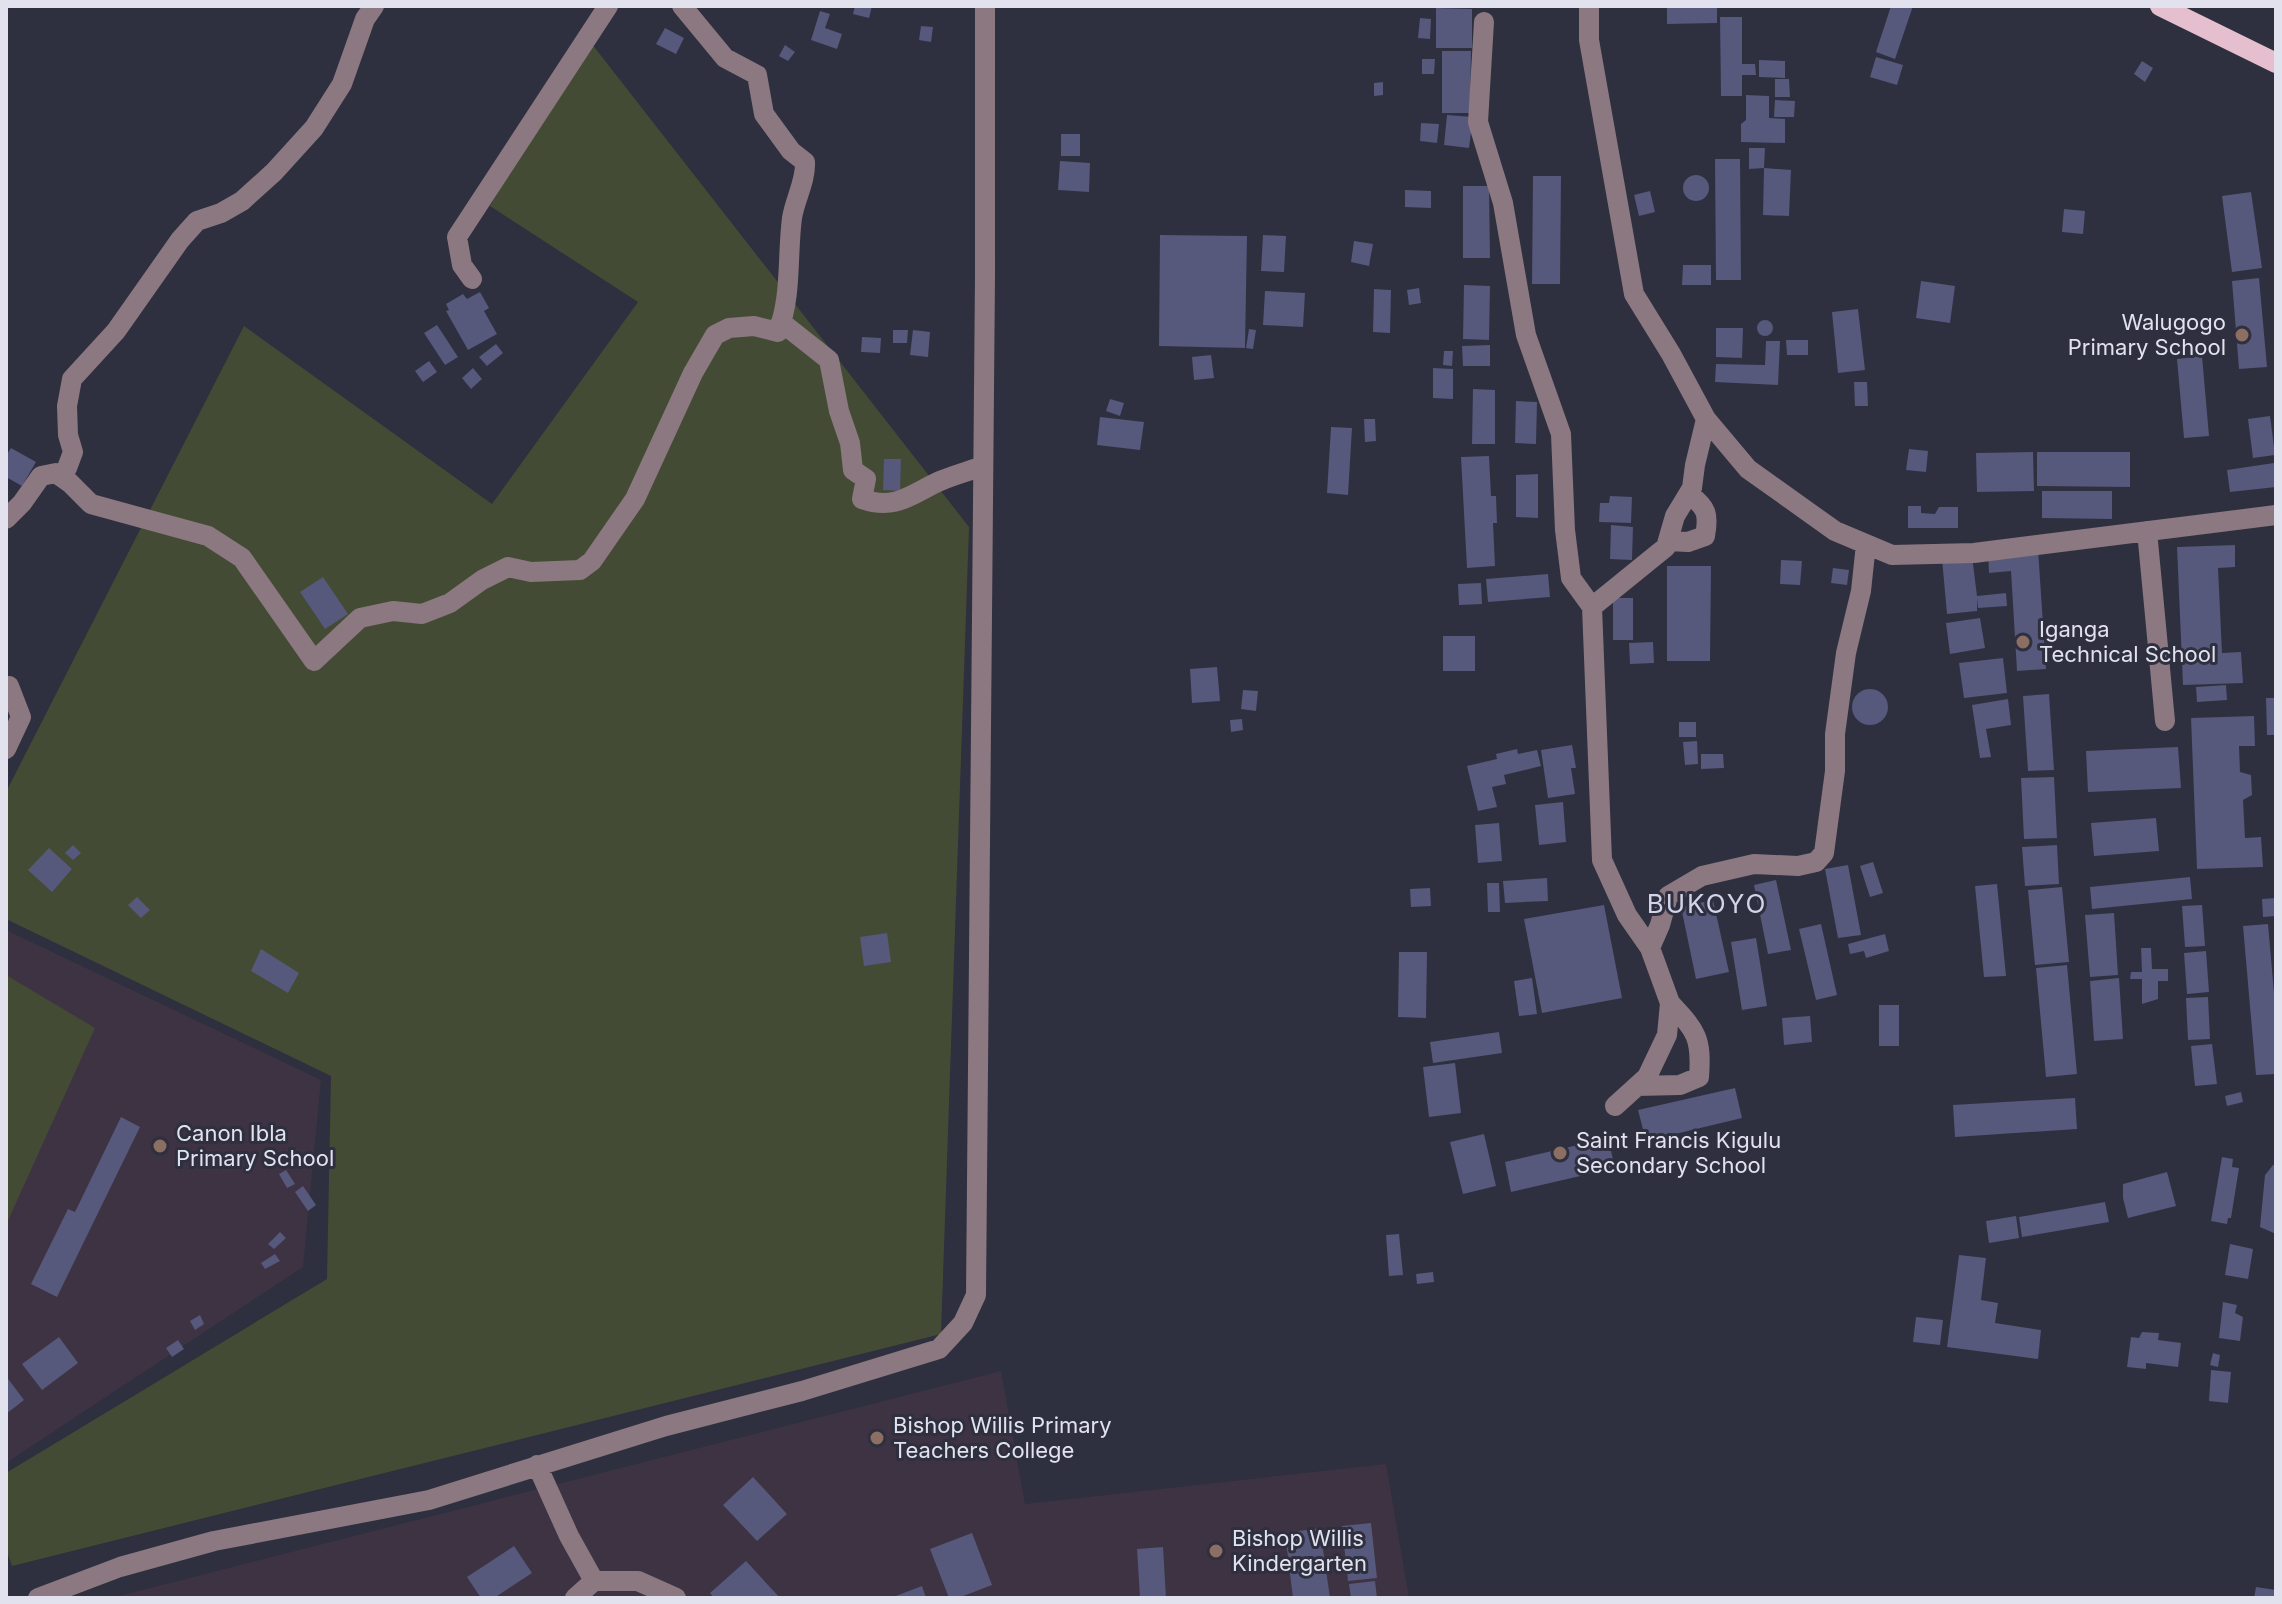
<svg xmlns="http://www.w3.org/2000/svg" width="2282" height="1604" font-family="Inter,sans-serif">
	<rect width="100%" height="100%" fill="#2e2f3f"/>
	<path fill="#3e3343" d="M6,930L321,1080L303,1267L6,1463Z
		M1001,1371L1025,1504L1386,1464L1409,1598H111Z"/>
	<path fill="#444b34" d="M588,39L969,527L941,1334L12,1566L6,1549V1473L327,1279L331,1076L6,919V792L244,326L492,504L638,302L490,206Z
		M6,975L95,1028L6,1225Z"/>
	<path fill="#56587c" d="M855,6H872L869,18L853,14Z
		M1667,6H1717V23L1667,24Z
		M1891,6H1913L1895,59L1876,52Z
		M1436,8L1472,9V48H1436Z
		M820,11L830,14L825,28L842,34L837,49L811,40Z
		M1720,17H1742V64H1755L1756,75H1742V96H1721Z
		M1420,18L1431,19L1430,39L1418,38Z
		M921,26L933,27L931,42L919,40Z
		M665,28L684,38L676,54L656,44Z
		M785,45L795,52L788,61L779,56Z
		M1442,51H1471L1470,113H1442Z
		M1876,57L1903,65L1897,85L1870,77Z
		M1422,59H1435L1434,74H1422Z
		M1759,60L1785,61V78L1759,77Z
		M2142,61L2153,68L2145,82L2134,74Z
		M1775,79H1789L1790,97H1775Z
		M1383,82V95L1374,96V83Z
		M1746,95L1769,96V118L1785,119V143L1741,142V124L1746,120Z
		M1775,100L1795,101L1794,117H1774Z
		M1447,115L1473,117L1469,148L1444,145Z
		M1421,123L1439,124L1437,143L1420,141Z
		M1061,134H1080V156H1061Z
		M1749,148H1765L1764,168L1791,170L1789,216L1763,215L1764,168L1749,169Z
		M1715,159H1740L1741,280H1716Z
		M1060,161L1090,163L1089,192L1058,190Z
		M1683 188a13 13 0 1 1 26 0a13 13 0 1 1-26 0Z
		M1533,176H1561L1560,284H1532Z
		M1463,186H1489L1490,258H1463Z
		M1405,190L1431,191V208L1405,207Z
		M1650,191L1655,212L1639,216L1634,195Z
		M2251,192L2262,268L2232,272L2222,196Z
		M2064,209L2085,211L2083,234L2062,232Z
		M1160,235L1247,236L1245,348L1159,346Z
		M1263,235L1286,236L1284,272L1261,271Z
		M1354,241L1373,244L1369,266L1351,262Z
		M1683,265H1711V285H1682Z
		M2259,278L2267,367L2239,369L2232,281Z
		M1921,281L1955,286L1950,323L1916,318Z
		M1464,285L1490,286L1489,340L1463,339Z
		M1419,288L1421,303L1409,305L1407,290Z
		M1374,289L1391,290L1390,333L1373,332Z
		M1265,291L1305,293L1303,327L1263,325Z
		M480,292L489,308L484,311L497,334L468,350L446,311L449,310L446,304L463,294L467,299Z
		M1858,309L1865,370L1838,373L1832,312Z
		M1757 328a8 8 0 1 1 16 0a8 8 0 1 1-16 0Z
		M437,325L458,357L445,365L424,333Z
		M1716,328H1743L1742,358L1716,357Z
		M1249,329L1256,330L1253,349L1246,348Z
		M893,330H908L907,343H893Z
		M913,330L930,332L928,357L910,355Z
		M862,337L881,338L880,353L861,352Z
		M1786,340H1808V355H1787Z
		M1766,341H1780L1778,385L1715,382L1716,364L1765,365Z
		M496,344L503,353L487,366L479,357Z
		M1490,345V366H1463L1462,346Z
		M1444,351H1453L1452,366L1443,365Z
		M1211,355L1214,378L1194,380L1192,357Z
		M2202,356L2209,436L2184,438L2177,359Z
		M429,361L437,372L423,382L415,371Z
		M473,368L482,379L471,389L462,378Z
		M1433,368L1453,369V399L1433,398Z
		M1854,382H1867L1868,406H1855Z
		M1473,389L1495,390V444H1472Z
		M1110,399L1124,403L1120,416L1106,411Z
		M1516,401L1537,402L1536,444L1515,443Z
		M2270,416L2275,455L2253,458L2248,419Z
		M1100,417L1144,422L1140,450L1097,445Z
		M1364,419H1375L1376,441L1365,442Z
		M1331,427L1352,428L1348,495L1327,493Z
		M11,448L36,462L22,486L6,477V456Z
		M1909,449L1928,451L1926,472L1906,470Z
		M2033,452L2034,491L1977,492L1976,453Z
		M2037,452H2130V487L2037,486Z
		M1489,456L1491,496H1496L1497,523H1493L1495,566L1467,568L1461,457Z
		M884,459H901L900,491L883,490Z
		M2274,463L2276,487L2230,492L2227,470Z
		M1538,474V518L1516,517V475Z
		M2042,491H2112V519L2042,518Z
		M1610,496L1632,497L1631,523L1599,522L1600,503H1609Z
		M1908,506H1921V513L1935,514L1939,507H1958V528H1908Z
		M1611,525L1633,527L1632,560L1610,559Z
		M2235,545V567L2218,568L2222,653L2241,652L2243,683L2183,685L2177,547Z
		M2038,549L2046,669L2017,671L2011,571L1989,573L1988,552Z
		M1972,556L1977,596L2006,593L2007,606L1978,608L1977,598V611L1947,614L1942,559Z
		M1781,560L1802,561L1800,585L1780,584Z
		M1667,566H1711L1710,661H1667Z
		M1833,568L1849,570L1847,585L1831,583Z
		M1548,574L1550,597L1488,602L1486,579Z
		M323,577L348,614L325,629L300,592Z
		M1481,583L1482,604L1459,605L1458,584Z
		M1613,598H1633V640H1613Z
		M1980,618L1985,648L1950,654L1946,623Z
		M1443,636H1475V671H1443Z
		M1653,642L1654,663L1630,664L1629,643Z
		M2003,658L2007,693L1964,698L1959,663Z
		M1217,667L1220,701L1192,703L1190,669Z
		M2226,685L2227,700L2197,702L2196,687Z
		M1852 707a18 18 0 1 1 36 0a18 18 0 1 1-36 0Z
		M1243,690L1258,691L1256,711L1241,709Z
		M2049,694L2054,770L2028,771L2023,696Z
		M2266,698H2276V735H2267Z
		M2008,699L2011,725L1986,729L1991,757L1980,758L1972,705Z
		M2254,716L2255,746H2239L2240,772L2251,775L2252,795L2243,800L2245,838L2261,837L2263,867L2197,869L2191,718Z
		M1242,719L1243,730L1231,732L1230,720Z
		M1679,722H1696V737H1679Z
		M1697,741L1698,764L1685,765L1683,742Z
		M1572,745L1576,768H1571L1575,794L1548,798L1541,750Z
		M2178,747L2181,788L2088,792L2086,751Z
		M1517,749L1518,754L1537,750L1541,766L1504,775L1506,784L1492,787L1497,807L1478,811L1467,766L1497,759L1496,754Z
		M1701,754H1723L1724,768L1701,769Z
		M2054,777L2057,838L2024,839L2021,778Z
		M1563,802L1566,842L1539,845L1535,805Z
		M2156,818L2159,851L2094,856L2091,823Z
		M1499,823L1502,861L1478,863L1475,825Z
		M73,845L81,853L73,860L65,853Z
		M2057,845L2059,884L2025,886L2022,847Z
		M49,848L72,869L52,892L28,870Z
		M1873,862L1883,893L1870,897L1860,866Z
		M1848,865L1861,935L1838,938L1825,869Z
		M2190,877L2192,899L2092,909L2090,887Z
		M1547,878L1548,901L1505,903L1503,881Z
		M1776,880L1791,950L1768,954L1754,885Z
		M1487,883H1499L1500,912H1488Z
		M1997,884L2006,976L1984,977L1975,886Z
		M2062,887L2069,962L2035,965L2028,890Z
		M1430,888L1431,906L1411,907L1410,889Z
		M137,897L150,910L141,918L128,905Z
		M2276,898V916L2263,917L2262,899Z
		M1713,900L1729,972L1696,979L1681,907Z
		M1604,905L1622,998L1542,1013L1524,919Z
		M2202,905L2205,946L2185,947L2182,906Z
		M2114,913L2118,975L2090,977L2085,915Z
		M1821,924L1837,995L1816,1000L1799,929Z
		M2268,924L2276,1016V1074L2256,1075L2243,926Z
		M887,933L891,962L864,966L860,937Z
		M1885,934L1889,951L1866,958L1864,951L1850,954L1848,944Z
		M1756,938L1767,1006L1742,1010L1731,942Z
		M2141,948H2151L2152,969H2168V981H2158V999L2142,1004V979H2130L2131,972H2142Z
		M261,949L299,973L288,993L251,971Z
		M2206,951L2209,992L2187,994L2184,953Z
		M1399,952H1427L1426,1018L1398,1017Z
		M2067,965L2077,1074L2046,1077L2036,968Z
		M1532,978L1537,1014L1519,1016L1514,981Z
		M2119,978L2123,1039L2094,1041L2090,981Z
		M2208,997L2210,1039L2188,1040L2186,998Z
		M1879,1005H1899V1046H1879Z
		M1810,1016L1812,1042L1784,1045L1782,1018Z
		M1499,1032L1502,1053L1433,1063L1430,1042Z
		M2212,1044L2217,1084L2195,1086L2191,1046Z
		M1455,1063L1461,1113L1429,1117L1423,1067Z
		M1735,1088L1742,1118L1646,1141L1638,1110Z
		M2241,1092L2243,1102L2227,1106L2225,1096Z
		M2075,1098L2077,1129L1955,1137L1953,1105Z
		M121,1117L140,1127L57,1297L31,1284L68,1209L75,1212Z
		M1484,1134L1496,1186L1463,1194L1450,1142Z
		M1608,1138L1615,1168L1511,1192L1505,1162Z
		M2222,1157L2233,1159L2232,1167L2239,1168L2231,1218H2228L2227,1224L2211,1221Z
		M2273,1165L2276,1166V1234L2260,1227L2265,1175Z
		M286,1170L295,1184L287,1188L279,1174Z
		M2167,1172L2176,1206L2128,1218L2123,1198V1184Z
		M303,1186L316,1205L308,1211L295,1192Z
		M2105,1202L2109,1222L2022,1237L2019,1217Z
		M2016,1216L2019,1238L1989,1243L1986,1221Z
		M280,1232L286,1238L274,1249L268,1244Z
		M1399,1234L1403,1275L1389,1276L1386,1235Z
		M2230,1244L2253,1249L2248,1279L2225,1275Z
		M275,1254L280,1261L265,1269L261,1263Z
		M1959,1255L1986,1258L1981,1300L1998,1303L1995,1323L2041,1330L2038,1359L1947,1347Z
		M1433,1272L1434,1282L1417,1284L1416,1274Z
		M2223,1302L2237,1305L2235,1313L2243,1317L2240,1341L2219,1338Z
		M200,1315L204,1324L195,1330L190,1321Z
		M1916,1317L1943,1320L1940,1345L1913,1342Z
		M2142,1332L2159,1333L2158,1340L2181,1343L2178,1367L2146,1363V1369L2127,1367L2131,1337L2139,1338Z
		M59,1337L78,1363L42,1390L22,1364Z
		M178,1340L184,1349L172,1357L166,1348Z
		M2213,1353L2220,1355L2218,1367L2210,1365Z
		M2211,1370L2231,1372L2228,1403L2209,1401Z
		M6,1376L24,1400L6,1414Z
		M753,1477L787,1514L757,1541L723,1505Z
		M1371,1523L1377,1578L1348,1581L1342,1526Z
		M1320,1528L1330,1598H1293L1285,1533Z
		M972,1533L992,1585L958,1598H949L930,1549Z
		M514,1546L532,1573L494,1598H481L467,1577Z
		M1163,1547L1166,1598H1140L1137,1549Z
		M746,1561L780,1598H714L710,1593Z
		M1375,1581L1377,1598H1351L1349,1584Z
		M922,1586L926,1598H894L893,1597Z
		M2256,1587L2276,1590V1598H2254Z"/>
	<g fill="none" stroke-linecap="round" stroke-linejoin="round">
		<path stroke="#8b7880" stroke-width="20" d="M1589,6V40L1634,294L1671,354L1706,419L1748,469L1835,531L1892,555L1974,553L2276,515
			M1484,22L1478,122L1503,203L1526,335L1561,434L1565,530L1571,578L1592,607L1602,860L1627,915L1650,948L1670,1003L1667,1035L1647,1077L1615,1106
			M472,279L462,265L457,237L608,6
			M781,322L829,360L839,411L850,443L853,470L866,479L862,499C896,511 911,494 940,481C954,475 969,471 983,466
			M61,477L67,468L73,452L68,435L67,406L72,379L116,331L180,240L197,221L221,213L242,201L274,172L314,128L342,84L365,19L374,6
			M6,519L22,503L41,476L56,473L70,483L91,504L208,536L242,558L314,661L360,618L393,611L422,614L450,603L482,580L508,567L531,572L580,570L592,561L635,499L693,373L715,335L729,328L754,326L778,332C792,295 787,256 792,218C795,199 806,181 805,162L791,151L764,114L757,75L725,58L682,6
			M2147,531L2165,721
			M1668,541L1688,542L1705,536C1709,514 1707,508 1689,494
			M1592,607L1666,547L1675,516L1692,488L1695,465L1706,419
			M6,749L21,717L9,686
			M1650,948L1660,925L1668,896L1702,876L1754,864L1798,866L1816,862L1824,853L1835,771V734L1846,653L1861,591L1866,544
			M1637,1086L1680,1085L1699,1077C1702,1037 1696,1031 1670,1003
			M537,1465L569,1536L594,1581H638L676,1598
			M38,1598L120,1567L214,1541L429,1500L666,1426L802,1391L939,1349L963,1323L976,1295L985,276V6
			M575,1598L594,1581"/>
		<path stroke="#e6bfcf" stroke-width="20" d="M2160,6L2276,63"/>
	</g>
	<g fill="#8d6e63" stroke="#2e2f3f" stroke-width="3">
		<circle cx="2242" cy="335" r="8"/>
		<circle cx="2023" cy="642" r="8"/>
		<circle cx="160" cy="1146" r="8"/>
		<circle cx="1560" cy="1153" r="8"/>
		<circle cx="877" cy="1438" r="8"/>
		<circle cx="1216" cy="1551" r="8"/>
	</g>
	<g text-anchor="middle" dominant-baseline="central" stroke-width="6" stroke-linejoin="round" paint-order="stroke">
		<g font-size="22" fill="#e1e2ed" stroke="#2e2f3f" text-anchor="start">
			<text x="2226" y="322" text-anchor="end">Walugogo<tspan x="2226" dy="25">Primary School</tspan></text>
			<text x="2039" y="629">Iganga<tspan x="2039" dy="25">Technical School</tspan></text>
			<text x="176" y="1133">Canon Ibla<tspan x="176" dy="25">Primary School</tspan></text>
			<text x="1576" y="1140">Saint Francis Kigulu<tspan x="1576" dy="25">Secondary School</tspan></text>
			<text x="893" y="1425">Bishop Willis Primary<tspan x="893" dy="25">Teachers College</tspan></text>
			<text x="1232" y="1538">Bishop Willis<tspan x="1232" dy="25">Kindergarten</tspan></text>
		</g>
		<g font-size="26" letter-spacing="2" fill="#d2d4e9" stroke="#2e2f3f">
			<text x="1707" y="903">BUKOYO</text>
		</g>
	</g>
	<rect width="2282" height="1604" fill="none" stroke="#e1e2ed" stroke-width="16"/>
</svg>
